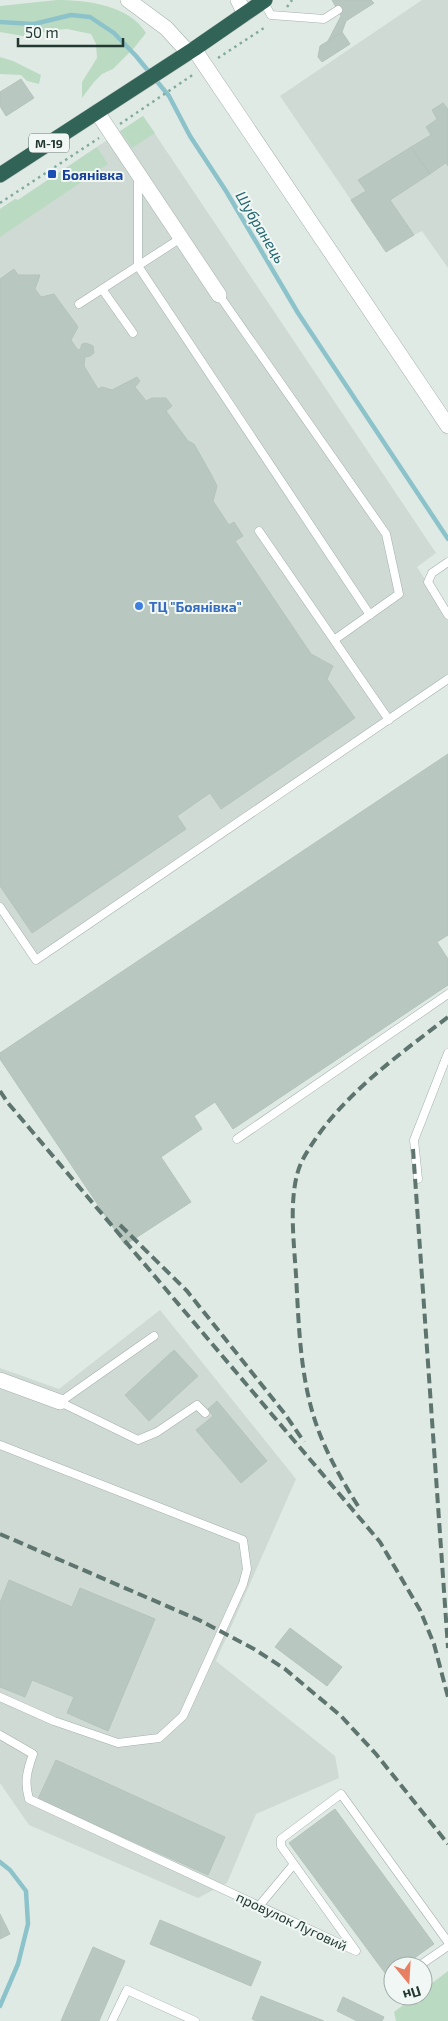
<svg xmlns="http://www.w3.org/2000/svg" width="448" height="2021" font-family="'Exo 2',sans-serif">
	<rect width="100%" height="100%" fill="#e0eae5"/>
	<path fill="#cfdad4" d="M422,0H448V109L443,103L432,110L437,119L426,127L431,135L359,179L366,191L351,200L280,96Z
		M143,116L436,553L417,567L448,615V679L36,960L0,907V209L15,199L18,200Z
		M446,164L448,166V268L422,231L414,235L390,200Z
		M160,1310L296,1479L216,1661L335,1756L339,1778L256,1814L227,1883L198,1898L29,1825L0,1783V1368L59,1389Z"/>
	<path fill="#bbdac2" d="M57,0C87,0 129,5 146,33L134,48L113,69L102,74L94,82L82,98V82L97,58L96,44L91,34L67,29L54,30L23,36L0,32V6Z
		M0,57L13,61L41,75L39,84L27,81L21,75L0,74Z
		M143,116L155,133L132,148L120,131Z
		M97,147L108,164L0,237V209L15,199L18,200Z
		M448,1971V2021H396L394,2012L415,1996H423V1990Z"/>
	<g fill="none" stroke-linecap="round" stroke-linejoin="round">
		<path stroke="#8cc3cb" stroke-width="4.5" d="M0,22L34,24L71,15L90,17L114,33L136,56L169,96L190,136L226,191L298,313L448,539
			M0,1862L10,1870L26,1891L28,1924L18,1964L0,2006"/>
	</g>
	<path fill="#b9c7c1" stroke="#b4c3bc" d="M332,0H371L374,3L346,21L342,32L328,41L341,16Z
		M342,32L350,44L322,62L318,57L320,46Z
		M21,79L34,98L6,116L0,106V92Z
		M443,103L448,109V166L446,163L430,174L411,147L431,135L426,127L437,119L432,110Z
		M411,147L430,174L390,200L414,235L386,252L351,200L366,191L358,180Z
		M14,269L18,275H40L35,289L41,297L54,294L78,327L71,340L77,349L80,350L82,344L86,343L93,346L94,353L90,356L85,357L84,366L98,389L102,387L112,390L137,377L140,381L135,387L146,401L152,398H166L172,406L166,411L188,441L194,444L212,476L217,486L213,501L229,525L234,522L243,536L235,541L311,654L333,666L327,679L355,718L221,809L210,793L177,816L186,829L32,933L0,886V279Z
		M448,754V935L437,942L448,959V985L233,1129L215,1102L194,1116L202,1129L161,1157L191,1202L125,1245L0,1059V1053Z
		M174,1350L198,1376L149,1421L125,1395Z
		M217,1401L267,1461L241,1483L196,1430L213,1416L208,1409Z
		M9,1580L72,1607L80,1588L155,1619L108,1731L67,1713L74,1697L32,1680L25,1697L0,1687V1603Z
		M290,1628L342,1667L327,1686L275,1647Z
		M56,1760L225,1837L208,1875L38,1799Z
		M335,1809L434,1944L403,1966H393V1973L388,1977L289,1843Z
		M0,1914L10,1934L0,1939Z
		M160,1920L261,1962L251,1986L150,1944Z
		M93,1947L125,1961L99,2021H61Z
		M261,1996L324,2021H256L252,2019Z
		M343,1997L384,2017L382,2021H357L337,2011Z"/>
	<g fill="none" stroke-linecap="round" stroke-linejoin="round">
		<defs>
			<path id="lane" d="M263,1L271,15L324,19L338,10
				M138,177V266L370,615
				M102,289L133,333
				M219,295L386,534L399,594L334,640
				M79,304L181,238
				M259,531L389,720
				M448,562L432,573L428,582L448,615
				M0,907L36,960L448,679
				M237,1139L448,994
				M418,1179L414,1140L448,1053
				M154,1336L60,1402L138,1440L157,1432L197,1405L205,1413
				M0,1445L243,1540L247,1569L243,1584L183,1716L159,1738L118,1743L54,1721L0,1697
				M0,1735L33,1754C27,1771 24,1782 29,1799L356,1951L281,1846V1839L341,1794L448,1942
				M259,1906L294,1864
				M419,1966L448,1946
				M112,2021L127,1990L195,2021"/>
			<path id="street" d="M128,0L166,28L188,52
				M238,0L245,14
				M194,49L448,426
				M97,112L219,295
				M0,1380L60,1402"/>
			<path id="highway" d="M0,175L194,49L265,0"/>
		</defs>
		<use href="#lane" stroke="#a3b1ac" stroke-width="9"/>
		<use href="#street" stroke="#a3b1ac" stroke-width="16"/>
		<use href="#highway" stroke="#bdc4c2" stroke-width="16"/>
		<path stroke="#83ab9d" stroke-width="2.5" stroke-dasharray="2.5 4" stroke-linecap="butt" d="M287,7L292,0
			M218,58L267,26
			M120,124L194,74
			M0,203L99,138"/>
		<use href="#lane" stroke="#fff" stroke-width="8"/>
		<use href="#street" stroke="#fff" stroke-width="15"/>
		<use href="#highway" stroke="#316357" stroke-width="15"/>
		<path stroke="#5d756e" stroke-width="4" stroke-dasharray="10 5" stroke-linecap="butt" d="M0,1091L8,1103L380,1542L420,1610L434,1644L448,1697
			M413,1149L448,1648
			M120,1225L187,1291L285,1414L304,1442
			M358,1506C343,1482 329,1458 319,1432C300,1382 299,1328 296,1275C294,1242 287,1189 303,1159C336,1099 395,1058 448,1017
			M0,1534L199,1620L254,1649L285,1669L341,1716L376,1754L448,1844"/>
	</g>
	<rect fill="#1a4fb4" stroke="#f1f7f4" stroke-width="2" x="47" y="169" width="10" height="10" rx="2.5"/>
	<circle fill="#3f7fe0" stroke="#f1f7f4" stroke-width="2" cx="139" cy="606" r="5"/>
	<g text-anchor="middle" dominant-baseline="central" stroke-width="4" stroke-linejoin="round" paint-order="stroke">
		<rect fill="#f1f7f4" stroke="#60726c" stroke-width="1" x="29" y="133.5" width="40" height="19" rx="4"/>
		<g font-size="12" font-weight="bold" fill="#223932">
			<text x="49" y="143">М-19</text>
		</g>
		<g font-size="14" font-weight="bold" fill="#164399" stroke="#f1f7f4" text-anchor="start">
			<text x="62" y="174">Боянівка</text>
		</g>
		<g font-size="14" font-weight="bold" fill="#366cbe" stroke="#f1f7f4" text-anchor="start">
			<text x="149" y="606">ТЦ "Боянівка"</text>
		</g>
		<g font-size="14" fill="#223932" stroke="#f1f7f4">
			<text transform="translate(292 1921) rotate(25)">провулок Луговий</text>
		</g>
		<g font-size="15" font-style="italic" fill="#226570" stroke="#f1f7f4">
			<text transform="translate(261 227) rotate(59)">Шубранець</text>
		</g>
	</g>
	<g transform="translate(408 1981) rotate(162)"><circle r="24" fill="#f1f7f4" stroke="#9eaba6"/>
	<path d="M0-4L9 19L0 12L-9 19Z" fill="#e77f62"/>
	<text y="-8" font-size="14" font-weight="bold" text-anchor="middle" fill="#223932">Пн</text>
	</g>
	<path d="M18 38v8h105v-8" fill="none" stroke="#223932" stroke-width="2.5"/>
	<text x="25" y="38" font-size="15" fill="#223932" stroke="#f1f7f4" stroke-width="4" paint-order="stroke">50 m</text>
</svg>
